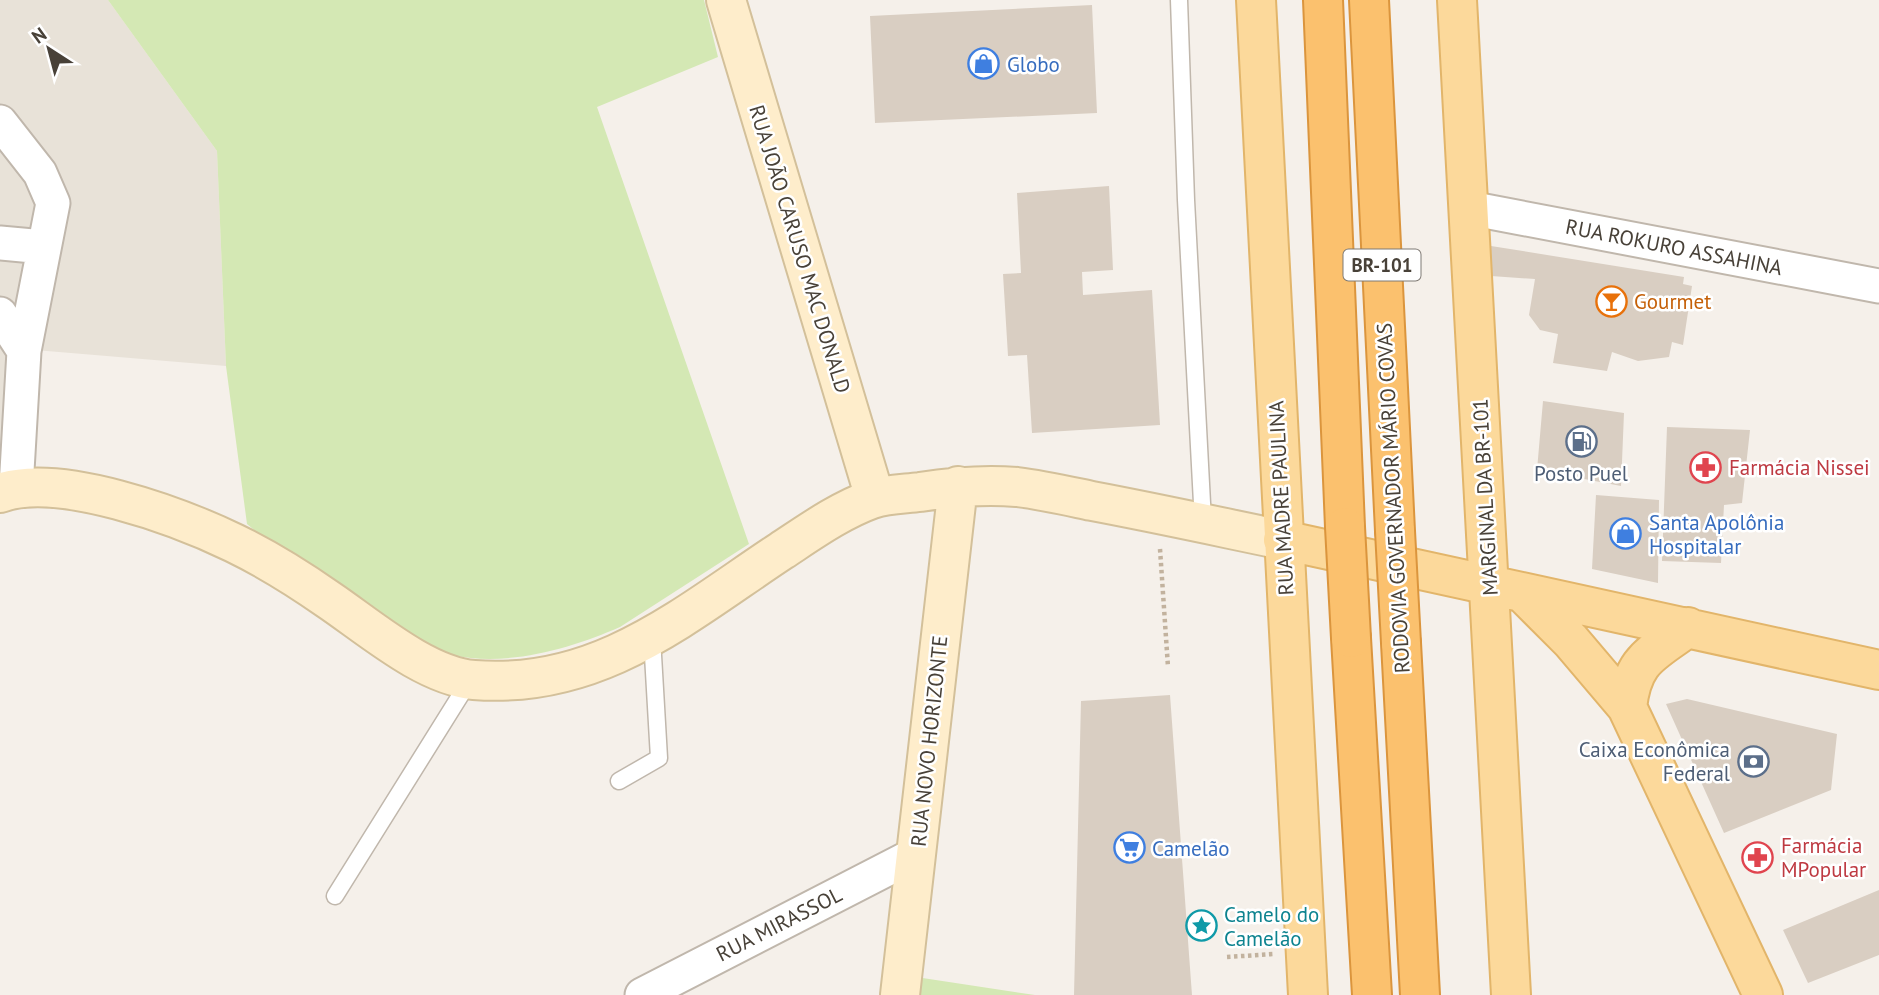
<svg xmlns="http://www.w3.org/2000/svg" width="1879" height="995" font-family="'PT Sans',sans-serif">
	<rect width="100%" height="100%" fill="#f5f0ea"/>
	<path fill="#e8e2d8" d="M0,0H108L217,151L226,366L11,348L0,483Z"/>
	<path fill="#d4e8b4" d="M108,0H704L718,57L597,107L749,544L620,627C561,653 480,675 418,643C393,630 370,611 347,596C313,573 278,551 247,524L226,366L217,151Z
		M916,977L1035,995H915Z"/>
	<path fill="#d9cec2" d="M1092,5L1097,113L875,123L870,16Z
		M1109,186L1113,270L1082,272L1083,295L1152,290L1160,425L1032,433L1027,355L1008,356L1003,274L1021,273L1017,193Z
		M1491,246L1684,277L1683,284L1692,286L1683,345L1672,342L1669,357L1638,361L1612,352L1607,371L1553,363L1558,334L1540,330L1529,315L1535,279L1491,276Z
		M1543,401L1624,413L1621,486L1537,470Z
		M1667,427L1750,430L1742,503L1724,505L1721,563L1662,561Z
		M1596,495L1659,500L1658,583L1592,569Z
		M1170,695L1192,995H1074L1081,701Z
		M1687,699L1837,734L1831,790L1724,833L1666,704Z
		M1879,890V955L1808,983L1783,930Z"/>
	<g fill="none" stroke-linecap="round" stroke-linejoin="round">
		<defs>
			<path id="lane" d="M1179,0L1186,200L1203,522
				M619,781L659,758L652,638
				M335,896L470,680"/>
			<path id="street" d="M0,122L40,173L53,203L24,351L16,488
				M1469,208L1879,286
				M0,243L44,247
				M0,314L24,351
				M642,995L916,854"/>
			<path id="secondary" d="M726,0L875,498
				M0,493C59,472 178,516 234,543C267,559 299,579 329,600C369,627 425,676 474,680C599,690 684,615 781,551C810,532 839,511 872,499C887,494 904,494 920,492C952,487 984,484 1017,487C1042,490 1068,496 1092,501C1156,513 1220,527 1283,540
				M900,995L958,486"/>
			<path id="primary" d="M1256,0L1308,995
				M1457,0L1511,995
				M1283,540L1879,670
				M1523,593L1571,641L1627,707L1763,995
				M1627,707C1633,658 1651,655 1688,627"/>
			<path id="highway" d="M1323,0L1345,527
				M1369,0L1395,531
				M1351,638L1372,995
				M1401,643L1420,995"/>
		</defs>
		<use href="#lane" stroke="#c0b7ac" stroke-width="19"/>
		<use href="#street" stroke="#c0b7ac" stroke-width="37"/>
		<use href="#secondary" stroke="#d3c09a" stroke-width="42"/>
		<use href="#primary" stroke="#e2b56a" stroke-width="42"/>
		<use href="#highway" stroke="#db953d" stroke-width="42"/>
		<path stroke="#c2b29e" stroke-width="4.5" stroke-dasharray="3.5 3.5" stroke-linecap="butt" d="M1160,549L1168,667
			M1227,957L1274,954"/>
		<use href="#lane" stroke="#fff" stroke-width="16"/>
		<use href="#street" stroke="#fff" stroke-width="33"/>
		<use href="#secondary" stroke="#feedcb" stroke-width="38"/>
		<use href="#primary" stroke="#fcd99b" stroke-width="38"/>
		<use href="#highway" stroke="#fbc16e" stroke-width="38"/>
		<defs>
			<path id="highway-bridge" d="M1345,527L1351,638
				M1395,531L1401,643"/>
		</defs>
		<use href="#highway-bridge" stroke="#db953d" stroke-width="42" stroke-linecap="butt"/>
		<use href="#highway-bridge" stroke="#fbc16e" stroke-width="38"/>
	</g>
	<defs>
		<symbol id="shop-ring" viewBox="-11 -11 22 22"><circle r="9.5" fill="#fff" stroke="#3f7fe0" stroke-width="1.5"/><path d="M-5-2.5h2.3a2.7 3.5 0 0 1 5.4 0H5L5.5 6h-11ZM-1.5-2.5h3a1.5 2.3 0 0 0-3 0Z" fill="#3f7fe0"/></symbol>
		<symbol id="bar-ring" viewBox="-11 -11 22 22"><circle r="9.5" fill="#fff" stroke="#e8710a" stroke-width="1.5"/><path d="M-6-5H6L.8 .8V4.5H3.5V6h-7V4.5H-.8V.8Z" fill="#e8710a"/></symbol>
		<symbol id="fuel-ring" viewBox="-11 -11 22 22"><circle r="9.5" fill="#fff" stroke="#5c6f8a" stroke-width="1.5"/><path d="M-5.5-6h7V0h2V4h1.3V-2.5L3-4.5l.8-.8L6-3V5H2.5V1h-1V6h-7ZM-4.2-4.7v3.2H.2V-4.7Z" fill="#5c6f8a"/></symbol>
		<symbol id="pharmacy-ring" viewBox="-11 -11 22 22"><circle r="9.5" fill="#fff" stroke="#e0444e" stroke-width="1.5"/><path d="M-2-6h4v4h4v4h-4v4h-4v-4h-4v-4h4Z" fill="#e0444e"/></symbol>
		<symbol id="bank-ring" viewBox="-11 -11 22 22"><circle r="9.5" fill="#fff" stroke="#5c6f8a" stroke-width="1.5"/><path d="M-6-4H6V4H-6ZM0-2.3a2.3 2.3 0 1 0 0 4.6a2.3 2.3 0 1 0 0-4.6Z" fill="#5c6f8a"/></symbol>
		<symbol id="supermarket-ring" viewBox="-11 -11 22 22"><circle r="9.5" fill="#fff" stroke="#3f7fe0" stroke-width="1.5"/><path d="M-6-5.5h2.5l.6 2H6L4.5 2H-2.5L-4.4-4H-6ZM-1.5 3.2a1.3 1.3 0 1 0 .1 0ZM3 3.2a1.3 1.3 0 1 0 .1 0Z" fill="#3f7fe0"/></symbol>
		<symbol id="sight-ring" viewBox="-11 -11 22 22"><circle r="9.5" fill="#fff" stroke="#0f9aa8" stroke-width="1.5"/><path d="M0-6L1.8-2.2L6-1.7L2.9 1.2L3.7 5.4L0 3.3L-3.7 5.4L-2.9 1.2L-6-1.7L-1.8-2.2Z" fill="#0f9aa8"/></symbol>
	</defs>
	<g fill-rule="evenodd">
		<use href="#shop-ring" x="966" y="46" width="35" height="35"/>
		<use href="#bar-ring" x="1594" y="284" width="35" height="35"/>
		<use href="#fuel-ring" x="1564" y="424" width="35" height="35"/>
		<use href="#pharmacy-ring" x="1688" y="450" width="35" height="35"/>
		<use href="#shop-ring" x="1608" y="516" width="35" height="35"/>
		<use href="#bank-ring" x="1736" y="744" width="35" height="35"/>
		<use href="#supermarket-ring" x="1112" y="830" width="35" height="35"/>
		<use href="#pharmacy-ring" x="1740" y="840" width="35" height="35"/>
		<use href="#sight-ring" x="1184" y="908" width="35" height="35"/>
	</g>
	<g text-anchor="middle" dominant-baseline="central" stroke-width="5" stroke-linejoin="round" paint-order="stroke">
		<rect fill="#fff" stroke="#7f7a74" stroke-width="2" x="1343.5" y="249.5" width="77" height="31" rx="5"/>
		<g font-size="19" font-weight="bold" fill="#484138">
			<text x="1382" y="265">BR-101</text>
		</g>
		<g font-size="21" fill="#366cbe" stroke="#fff" text-anchor="start">
			<text x="1007" y="64">Globo</text>
			<text x="1649" y="522">Santa Apolônia<tspan x="1649" dy="24">Hospitalar</tspan></text>
			<text x="1152" y="848">Camelão</text>
		</g>
		<g font-size="21" fill="#484138" stroke="#fff">
			<text transform="translate(1674 247) rotate(11)">RUA ROKURO ASSAHINA</text>
			<text transform="translate(800 249) rotate(73)">RUA JOÃO CARUSO MAC DONALD</text>
			<text transform="translate(1485 497) rotate(-93)">MARGINAL DA BR-101</text>
			<text transform="translate(1281 498) rotate(-93)">RUA MADRE PAULINA</text>
			<text transform="translate(1393 498) rotate(-93)">RODOVIA GOVERNADOR MÁRIO COVAS</text>
			<text transform="translate(929 741) rotate(-84)">RUA NOVO HORIZONTE</text>
			<text transform="translate(779 924) rotate(-27)">RUA MIRASSOL</text>
		</g>
		<g font-size="21" fill="#c56008" stroke="#fff" text-anchor="start">
			<text x="1634" y="301">Gourmet</text>
		</g>
		<g font-size="21" fill="#be3a42" stroke="#fff" text-anchor="start">
			<text x="1729" y="467">Farmácia Nissei</text>
			<text x="1781" y="845">Farmácia<tspan x="1781" dy="24">MPopular</tspan></text>
		</g>
		<g font-size="21" fill="#4e5e75" stroke="#fff">
			<text x="1581" y="473">Posto Puel</text>
			<text x="1730" y="749" text-anchor="end">Caixa Econômica<tspan x="1730" dy="24">Federal</tspan></text>
		</g>
		<g font-size="21" fill="#0d838f" stroke="#fff" text-anchor="start">
			<text x="1224" y="914">Camelo do<tspan x="1224" dy="24">Camelão</tspan></text>
		</g>
	</g>
	<g transform="translate(49 49) rotate(324)" stroke="#ffffff" stroke-width="5" paint-order="stroke">
	<path d="M0-5L12 26L0 18L-12 26Z" fill="#484138"/>
	<text y="-10" font-size="19" font-weight="bold" text-anchor="middle" fill="#484138">N</text>
	</g>
</svg>
